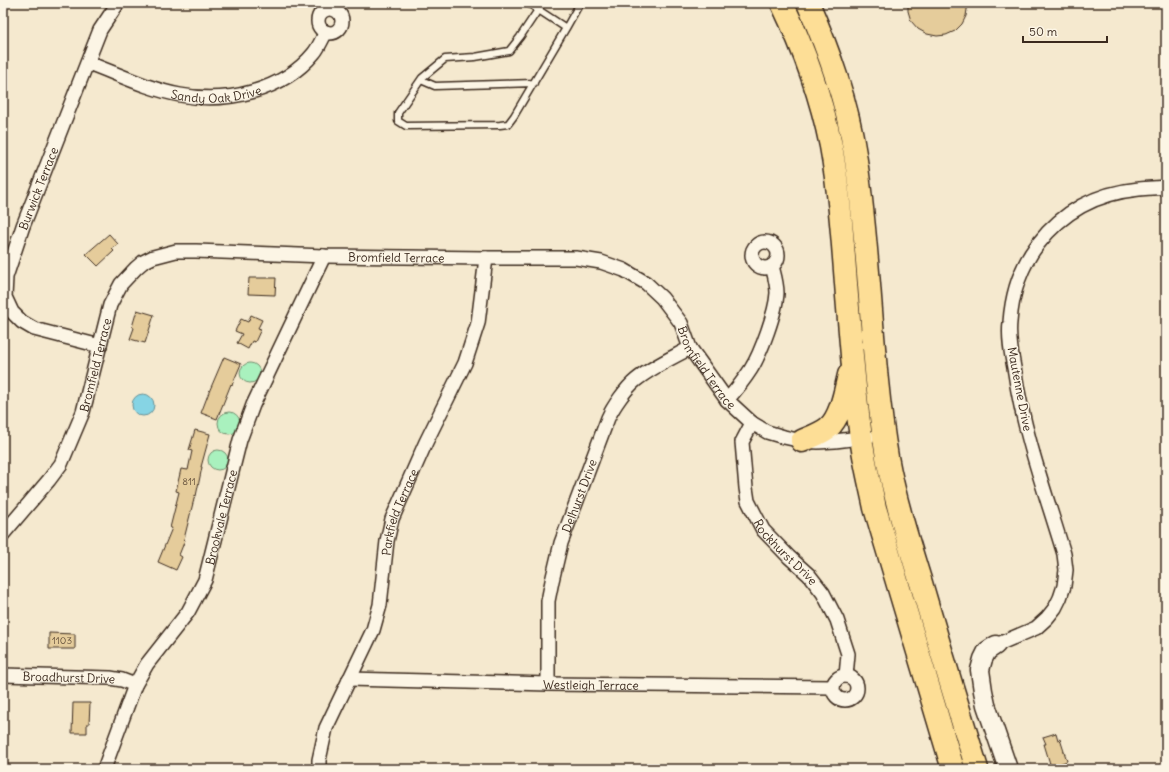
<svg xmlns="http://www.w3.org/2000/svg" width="1169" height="772" font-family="Delius,sans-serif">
	<rect width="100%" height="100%" fill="#f5e9cf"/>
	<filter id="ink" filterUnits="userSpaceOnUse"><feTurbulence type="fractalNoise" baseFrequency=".025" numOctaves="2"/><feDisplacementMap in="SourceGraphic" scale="8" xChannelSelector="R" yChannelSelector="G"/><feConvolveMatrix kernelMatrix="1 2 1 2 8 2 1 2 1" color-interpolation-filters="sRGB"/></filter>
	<g filter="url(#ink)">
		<path fill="#a9f1be" stroke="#728e6e" d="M240 373a10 10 0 1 1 20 0a10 10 0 1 1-20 0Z
			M218 423a11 11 0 1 1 22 0a11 11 0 1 1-22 0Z
			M208 460a10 10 0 1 1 20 0a10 10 0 1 1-20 0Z"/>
		<path fill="#86d4e4" stroke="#689095" d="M132 405a11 11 0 1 1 22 0a11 11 0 1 1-22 0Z"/>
		<path fill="#e5cc9b" stroke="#3b2a1e" d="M908,3H968L966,16L962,24L955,31L946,35L937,36L927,34L918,29L911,21L908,11Z
			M109,234L118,244L112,249L114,251L98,266L86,254Z
			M249,278H276L275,295L248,294Z
			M137,310L154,315L145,343L130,339L134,328L132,327Z
			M251,315L262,320L258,328L261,329L255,342L252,341L248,349L237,343L242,334L235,331L241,319L248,322Z
			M224,357L241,364L232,385L231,384L217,419L201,413L209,392Z
			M195,430L210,434L201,467H202L196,496L195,495L184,539L185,540L179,555L182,557L176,570L158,562L172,528H170L179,492L176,491L181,469L188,470L192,451L189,450Z
			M49,633L75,634V649H49Z
			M73,703H90L89,724H87V733H72Z
			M1056,733L1058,740L1060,739L1067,761L1051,767L1044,744H1046L1043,737Z"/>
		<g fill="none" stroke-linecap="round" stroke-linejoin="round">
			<defs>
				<path id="lane" d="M528,3L566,28L580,3
					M538,10L520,37L509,51L475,57L445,59L422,78L398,113V121L406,126L500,125L508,124L514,116L566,28
					M421,80L435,86L534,83"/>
				<g id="street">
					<circle cx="330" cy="21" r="12"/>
					<path id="s1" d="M88,63C118,74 148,89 180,95C226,104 283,91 314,53C319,47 322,39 326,32"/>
					<circle cx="765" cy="255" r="13"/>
					<path id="s2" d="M100,346L34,329L22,322L12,312L5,297L6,277L23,226L100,30L118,3"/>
					<path d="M727,400C736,390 744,380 751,369C761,353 776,312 777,293C777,284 774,274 772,266"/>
					<path id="s3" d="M752,423L742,442L746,488L748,501L763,530L789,557L809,575L823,593L837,620L848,654L846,676"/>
					<path id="s4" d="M3,534L49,480L61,464L83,412L110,305L121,284L136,268L143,262L153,257L176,251H196L324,256L486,258H576L601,262L624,270L646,283L662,298L681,323L690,348L727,400L752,423L767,432L784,437L802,441L818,442L835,441L868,437"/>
					<path d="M996,645L1036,628L1047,618L1055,608L1060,598L1064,586L1066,570L1064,554C1046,494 1024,435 1015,373C1012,357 1008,339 1010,322C1012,294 1021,266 1038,244C1063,211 1098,193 1139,189C1148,188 1157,188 1166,187"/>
					<path id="s5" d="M3,675L110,678L122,680L135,685"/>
					<circle cx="845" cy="688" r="12"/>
					<path id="s6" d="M349,679L548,684L833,687"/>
					<path id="s7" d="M548,684V601L552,581L561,543L608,418C613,407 626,388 636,380C652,367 672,358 690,348"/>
					<path id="s8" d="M104,769L135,685L147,664L188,612L205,580L240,440L253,405L324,256"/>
					<path id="s9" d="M319,769V760L326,728L373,630L380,605L387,541L392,519L426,442L465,363L478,323L486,258"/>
				</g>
				<path id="secondary" d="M996,645L987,651L983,659L980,670L983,691L986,705L1008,769"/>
				<path id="highway" d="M782,3C804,49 821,96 831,146C840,195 843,246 847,296C851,343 854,390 861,437C864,461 870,484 875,508L953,769
					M808,3C829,52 847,101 855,154C871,254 870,357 887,457C895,500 908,541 921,583C939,645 958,707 977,769
					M802,441C811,437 820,434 828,428C841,417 845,391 849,375"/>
			</defs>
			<use href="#lane" stroke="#3b2a1e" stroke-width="9"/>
			<use href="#street" stroke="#3b2a1e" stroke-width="16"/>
			<use href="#secondary" stroke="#3b2a1e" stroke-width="21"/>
			<use href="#highway" stroke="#3b2a1e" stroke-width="25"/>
			<use href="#lane" stroke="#fcf5e5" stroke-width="6"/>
			<use href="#street" stroke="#fcf5e5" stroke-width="13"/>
			<use href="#secondary" stroke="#fcf5e5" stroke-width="18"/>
			<use href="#highway" stroke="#fdde96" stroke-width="22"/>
		</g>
	</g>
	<g text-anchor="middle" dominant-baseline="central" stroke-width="3" stroke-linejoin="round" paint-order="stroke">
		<g font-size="10" fill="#66523d">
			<text x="189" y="481">811</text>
			<text x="62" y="640">1103</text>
		</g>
		<g font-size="12" fill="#3b2a1e" stroke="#fcf5e5">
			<text stroke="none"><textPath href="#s1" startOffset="134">Sandy Oak Drive</textPath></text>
			<text stroke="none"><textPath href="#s2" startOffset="227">Burwick Terrace</textPath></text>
			<text stroke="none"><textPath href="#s4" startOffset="568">Bromfield Terrace</textPath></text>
			<text stroke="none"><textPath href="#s4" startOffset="196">Bromfield Terrace</textPath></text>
			<text stroke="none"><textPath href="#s4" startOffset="928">Bromfield Terrace</textPath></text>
			<text transform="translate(1020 389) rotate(79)">Mautenne Drive</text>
			<text stroke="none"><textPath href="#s7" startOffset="193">Delhurst Drive</textPath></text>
			<text stroke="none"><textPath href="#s9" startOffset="272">Parkfield Terrace</textPath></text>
			<text stroke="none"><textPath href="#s8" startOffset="281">Brookvale Terrace</textPath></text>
			<text stroke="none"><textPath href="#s3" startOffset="145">Rockhurst Drive</textPath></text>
			<text stroke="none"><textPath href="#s5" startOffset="66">Broadhurst Drive</textPath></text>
			<text stroke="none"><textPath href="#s6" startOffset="242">Westleigh Terrace</textPath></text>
		</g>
	</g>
	<rect width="1169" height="772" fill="none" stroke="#fcf5e5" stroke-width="16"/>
	<rect x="8" y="8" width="1153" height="756" fill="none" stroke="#3b2a1e" stroke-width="1.5" filter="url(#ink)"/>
	<path d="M1023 36v6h84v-6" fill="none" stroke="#3b2a1e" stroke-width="2"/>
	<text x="1029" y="36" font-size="12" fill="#3b2a1e" stroke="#fcf5e5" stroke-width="3" paint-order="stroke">50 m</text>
</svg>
